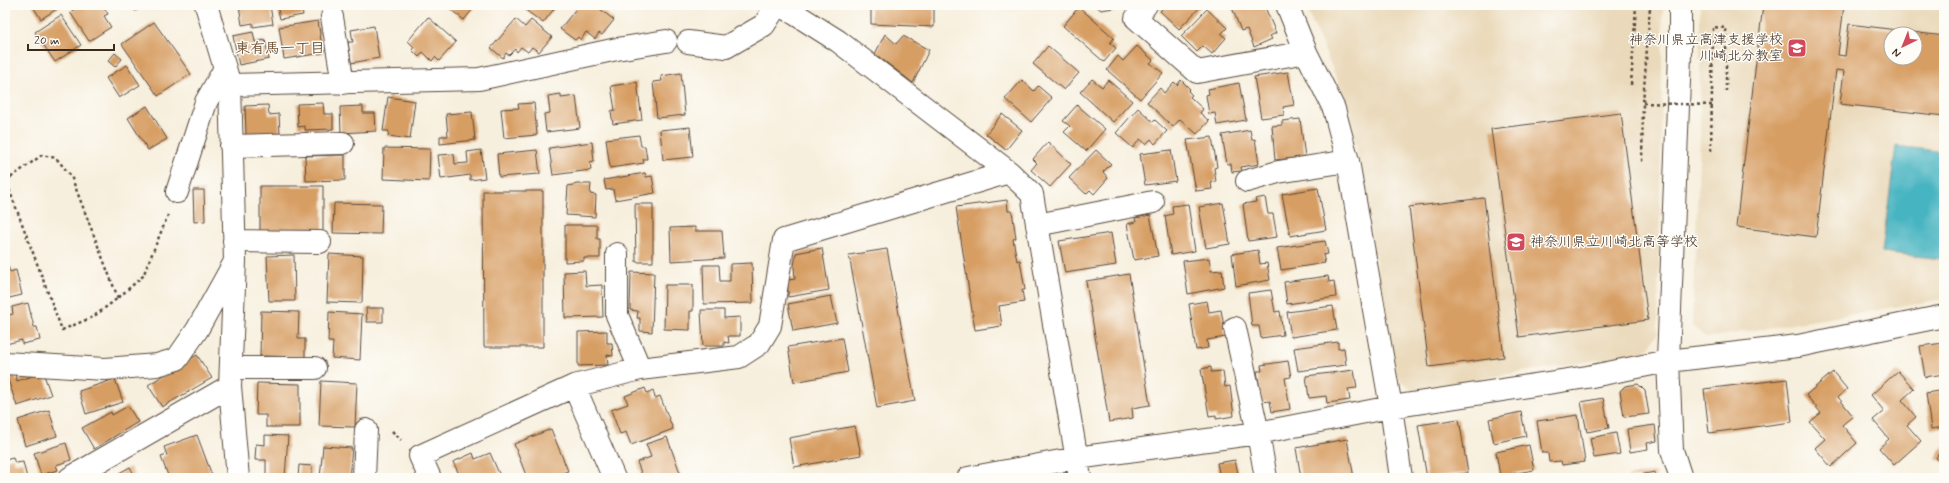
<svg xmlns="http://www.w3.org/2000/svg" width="1949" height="483" font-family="Mynerve,'Klee One',sans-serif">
	<rect width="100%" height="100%" fill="#fdfcf7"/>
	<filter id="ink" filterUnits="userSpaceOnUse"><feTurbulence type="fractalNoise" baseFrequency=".025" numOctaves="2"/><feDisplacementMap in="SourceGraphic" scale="8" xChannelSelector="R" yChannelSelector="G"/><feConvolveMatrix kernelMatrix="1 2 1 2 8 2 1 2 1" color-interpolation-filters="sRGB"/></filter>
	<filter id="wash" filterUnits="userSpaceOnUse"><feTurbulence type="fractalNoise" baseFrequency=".012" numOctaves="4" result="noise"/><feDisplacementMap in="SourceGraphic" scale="16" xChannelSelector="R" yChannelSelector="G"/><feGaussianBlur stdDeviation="0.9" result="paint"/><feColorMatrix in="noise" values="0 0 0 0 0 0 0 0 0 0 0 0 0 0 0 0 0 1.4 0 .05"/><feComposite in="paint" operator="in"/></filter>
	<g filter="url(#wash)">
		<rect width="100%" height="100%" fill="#f7efdd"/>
		<path fill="#ead9ba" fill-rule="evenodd" d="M1305,5H1663L1658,333L1646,352L1411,390L1396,376L1349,107Z
			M1700,5H1944V299L1707,338L1692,326L1700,136ZM1891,34H1915V58H1891Z"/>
		<path fill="#46b4c1" stroke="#406f70" d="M1896,146L1944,152V231L1941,259L1882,252Z"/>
		<g id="blocks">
			<path fill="#d79e64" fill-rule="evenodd" d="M32,5H63L41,19Z
				M81,5H103L108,14L104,16L111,27L89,41L70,12Z
				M132,5H144L145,6L135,11Z
				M239,5H270L273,24L253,27V23L242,25Z
				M277,5H301L303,15L280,19Z
				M447,5H476L464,20L446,6Z
				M519,5H557L543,23Z
				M579,5H595L614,20L602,35L599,33L595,39L586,32L581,40L578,37L575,40L560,29Z
				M871,5H934V27L871,24Z
				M1095,5H1126V6L1101,10Z
				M1166,5H1202L1179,29L1160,11Z
				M1231,5H1264L1276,33L1270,36L1272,39L1254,47L1247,29L1241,31Z
				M1763,5H1844L1838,55L1845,56L1849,24L1944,36V116L1840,104L1844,71L1836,70L1816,237L1736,227ZM1891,34H1915V58H1891Z
				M1079,7L1114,38L1110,43L1116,48L1104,62L1063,26Z
				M1207,9L1227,28L1221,34L1226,38L1212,54L1203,46L1197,52L1181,36Z
				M61,15L81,45L55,62L35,32Z
				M428,17L456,42L439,61L435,57L432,61L423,52L419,57L412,50L414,47L408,41Z
				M516,19L525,27L531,20L552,37L539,52L532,47L528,52L521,47L517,52L515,49L509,55L506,53L503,58L491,48Z
				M318,21L323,53L284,59L279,27Z
				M154,22L191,74L158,96L122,44Z
				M374,26L379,58L351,63L348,42H353L351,30Z
				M253,32L255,42L265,40L269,59L239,65L233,36Z
				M885,34L896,44L903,36L929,50L913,83L875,54Z
				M1048,46L1079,73L1064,90L1033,64Z
				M1137,46L1153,60L1150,63L1163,73L1140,99L1107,70L1118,56L1123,61Z
				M115,53L122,59L115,67L108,61Z
				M127,65L140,85L119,98L106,78Z
				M1288,72L1294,105L1283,107L1284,115L1261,118L1254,77Z
				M681,73L685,115L657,118L653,82L662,81L661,76Z
				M1092,79L1102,87L1108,80L1132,101L1113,122L1080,92Z
				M1022,80L1034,91L1038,86L1052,98L1031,122L1005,99Z
				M1181,80L1190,89L1188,91L1192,95L1190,97L1203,109L1200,113L1209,121L1197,134L1180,119L1173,127L1147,102L1160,88L1164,93L1174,82L1177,85Z
				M637,82L642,120L613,124L611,111L615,110L611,86Z
				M1239,83L1246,120L1217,125L1215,113L1209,114L1206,95L1209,94L1208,89Z
				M561,94V98L576,96L580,128L546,132L544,114L550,113L548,96Z
				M388,97L415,101L410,139L388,136L389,131H383Z
				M323,103L324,114H333V129L305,130V126L298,127L297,104Z
				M534,103L537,135L504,138L501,109L519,108L518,104Z
				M268,105L269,115L279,114L280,134L246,135L245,106Z
				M1077,105L1105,129L1086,151L1064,132L1070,126L1063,121Z
				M147,106L167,139L148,150L128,118Z
				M363,106V113H375L376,131L341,133L340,107Z
				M1138,108L1153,122L1155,120L1167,131L1155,144L1151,139L1146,144L1140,139L1133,148L1116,133Z
				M472,112L475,140L440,144V136H448L446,114Z
				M1621,113L1648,320L1519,337L1491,129Z
				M1002,114L1022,130L1006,150L986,134Z
				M1300,119L1305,157L1275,160L1272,126L1282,125V121Z
				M690,127L693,157L663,160L660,130Z
				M1250,130L1252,140L1255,139L1259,164L1241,167L1242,171L1232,172L1231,164H1227L1222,135Z
				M639,135L641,146H645L647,159H643L644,163L610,168L606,139Z
				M1212,137L1217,167L1214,168L1216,182L1211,183L1212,189L1196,191L1187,140Z
				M592,142L594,161L590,162L591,170L553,175L549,148Z
				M1048,142L1071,164L1050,187L1031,170L1037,163L1033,159Z
				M384,148L430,149L429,181L383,179Z
				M481,150L485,178L470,180V175L441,179L438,155L454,154L455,164L468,163L467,152Z
				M537,150L540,174L499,177L497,154Z
				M1096,150L1111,164L1103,172L1108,178L1094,194L1090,190L1086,194L1069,178Z
				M1171,150L1176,181L1145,185L1140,154Z
				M345,155V180L306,181L305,156Z
				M645,173L646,177L652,176L655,193L615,200L613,189L606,190L604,180Z
				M577,184H591L590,194L596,195L595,217L566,215L568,186Z
				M260,186H323V233H260Z
				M1318,188L1326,230L1290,236L1282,194Z
				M193,190H204L205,221L194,222Z
				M483,191H543V347H484Z
				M1265,197L1268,214H1273L1277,237L1248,241L1243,204L1256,202L1255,199Z
				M1484,198L1504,357L1429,367L1409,207Z
				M1007,200L1008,211H1012L1016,238L1013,239L1017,261L1020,260L1025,290H1022L1024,302L999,306L1002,326L975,330L956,207Z
				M334,203L382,204L381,234L333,233Z
				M1223,203L1230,244L1206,248L1199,207Z
				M635,204H653V262H636Z
				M1188,204L1195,251L1171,255L1165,216L1173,214L1172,206Z
				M1150,215L1158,256L1134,260L1127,224L1136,222L1135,218Z
				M565,225H597V239H600V258H584V261L565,262Z
				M695,227V231H722L724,258L671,261L670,228Z
				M1111,233L1116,265L1065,273L1059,241Z
				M1325,241L1328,254L1323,255L1325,263L1281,270L1277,248Z
				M822,248L829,290L788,297V280L795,279L794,266L796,253Z
				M887,249L915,401L877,408L849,255Z
				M1258,250L1260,264L1267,263L1270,280L1236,286L1232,254Z
				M329,254L363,256L362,303L327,302Z
				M294,255L295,301H269L267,256Z
				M1209,258L1211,271L1222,270L1224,287L1188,294L1183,261Z
				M7,263L10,272L16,270L22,295L5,299V264Z
				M752,263L753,303L704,304L703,265H719L720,281H730V264Z
				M585,271L586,286L602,285L603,317L565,318L564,272Z
				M631,272L654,273L652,332L640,331V318H637L638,311L630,310Z
				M1129,274L1150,405L1132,408L1133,418L1109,422L1086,281Z
				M1328,276L1329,282L1334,281L1336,297L1287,304L1284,282Z
				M665,285H693V311H690V330L664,329Z
				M1271,290L1275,312L1280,311L1283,335L1261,338L1259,326H1252L1248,293Z
				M831,296L837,323L793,331L788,304Z
				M1207,301L1209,312L1221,310L1226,337L1207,340L1208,348L1196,350L1189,304Z
				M28,303L34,327H37L40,340L22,344V340L6,344L5,316L13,314L12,307Z
				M1333,306L1337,330L1291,337L1287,312Z
				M366,308H383V322H367Z
				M701,310H724V318L740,317V336H728L729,343L724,342V346H703Z
				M261,311L299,312L298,339H305V357L260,356Z
				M329,312L362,314L360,360L332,358L333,342H328Z
				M607,331V343H612L613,356L607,355L608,365L578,366V332Z
				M842,338L848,372L794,382L788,347Z
				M1338,342V349L1344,348L1346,365L1298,371L1294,348Z
				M1944,343V374L1925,377L1920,346Z
				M197,355L212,378L162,407L148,385Z
				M1288,361L1291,377L1285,378L1290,409L1272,412L1270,401L1262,402L1257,371H1262L1261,365Z
				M1211,367V372L1223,371L1225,387L1230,386L1234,416L1216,419V415L1209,416L1201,369Z
				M1354,370L1357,388L1348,389L1350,400L1327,403L1326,396L1309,398L1306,376Z
				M14,371L17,381L36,375L37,377L44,375L51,395L17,406L6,374Z
				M1898,371L1914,389L1902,400L1916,417L1907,425L1921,441L1894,465L1879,448L1889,439L1873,420L1884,411L1871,395Z
				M1833,372L1847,389L1838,397L1853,416L1842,425L1857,443L1831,467L1815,448L1825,439L1810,422L1821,413L1806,395Z
				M115,379L123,402L86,414L79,391Z
				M1787,379L1792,422L1709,433L1704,389Z
				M321,381L357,383L355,427L319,426Z
				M257,383L300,384V427H266V415H256Z
				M1638,384L1645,391L1649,414L1624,417L1620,391L1625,386Z
				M645,388L647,393L653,390L655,398L660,396L673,429L631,445L626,432L620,434L611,410L628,404L625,396Z
				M1944,390V427L1931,429L1926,393Z
				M1603,398L1609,428L1587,432L1581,402Z
				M128,406L138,422L94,449L82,428L111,412L112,415Z
				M49,410L57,436L25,446L18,420Z
				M1521,412L1526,436L1494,443L1489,419Z
				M1578,415L1585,462L1562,465L1561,461L1549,462L1548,453H1542L1537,421Z
				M1459,419L1468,473L1427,478L1418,425Z
				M1655,425L1657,441L1647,443L1648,449L1630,452L1627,429Z
				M855,426L861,455L794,467L789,438Z
				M551,429L568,471L559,474L561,478H527L514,444Z
				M1616,433L1620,454L1594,458L1590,438Z
				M197,435L213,478H169L161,457L167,455L164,447Z
				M265,435L288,436L285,478H266V460H255L256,444L265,445Z
				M667,437L682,478H643L637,462L651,457L646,444Z
				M1347,439L1354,478H1301L1296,448Z
				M66,443L71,460L56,465L58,470L41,475L34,453Z
				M1529,445L1534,470L1500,476L1496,452Z
				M1944,445V463L1936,458Z
				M323,446L352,448L349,478H320Z
				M473,453L475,459L490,453L501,478H455L454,476L459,474L453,462Z
				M13,458L15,463L23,462L27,478H5V460Z
				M1235,460L1239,478H1220L1217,463Z
				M299,465L312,466V478H298Z
				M130,467L136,478H110Z
				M1655,472L1656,478H1628V477Z"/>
		</g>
	</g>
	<g filter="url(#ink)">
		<use href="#blocks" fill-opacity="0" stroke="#57483b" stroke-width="1"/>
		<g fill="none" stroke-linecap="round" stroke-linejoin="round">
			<defs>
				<path id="minor" d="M206,5L230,85L235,261L230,386L238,478
					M781,5L838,41L1009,172L1032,194L1080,478
					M1146,5L1136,18L1197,72L1306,52
					M1287,5L1306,52L1334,109L1348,161L1391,407L1401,478
					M1680,5V55L1668,361L1672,450L1681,478
					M332,17L343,83
					M688,42L726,47L764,25L777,5
					M230,85L479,79L617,49L666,41
					M231,146L343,143
					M1247,181L1278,172L1348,161
					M177,192L206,102L224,70
					M1037,225L1153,202
					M234,241L320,242
					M617,254V315L640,369
					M1235,328L1258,433L1266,478
					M5,363L105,369L157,365L177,359L197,330L233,265
					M231,368H315
					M574,386L640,369L739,357L759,344L770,326L784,240L1009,172
					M70,478L230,386
					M364,478L366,430
					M430,478L420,456L574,386L614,478
					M968,478L1077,458L1258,433L1391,407L1587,377L1668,361L1798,346L1944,316"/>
			</defs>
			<use href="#minor" stroke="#57483b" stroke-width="24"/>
			<path stroke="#57483b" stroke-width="2.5" stroke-dasharray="3 3" stroke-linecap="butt" d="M1631,85L1636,6H1650L1643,103L1642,163
				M1711,151L1713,27L1726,28V91
				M118,298L71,176L56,158L42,155L6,181L62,330L93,317L118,298L143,276L168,215
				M392,431L401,440"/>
			<use href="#minor" stroke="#fff" stroke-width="22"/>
			<path stroke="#57483b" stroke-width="2.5" stroke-dasharray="3 3" stroke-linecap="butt" d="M1643,103L1713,105"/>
		</g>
	</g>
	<defs>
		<symbol id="school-square" viewBox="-11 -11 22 22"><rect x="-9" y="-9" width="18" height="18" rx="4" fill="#d1495b" stroke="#fdfcf7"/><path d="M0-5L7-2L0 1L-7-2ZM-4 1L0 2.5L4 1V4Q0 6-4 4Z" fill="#fff"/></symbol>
	</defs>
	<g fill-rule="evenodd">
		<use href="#school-square" x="1786" y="37" width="22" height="22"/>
		<use href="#school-square" x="1505" y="231" width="22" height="22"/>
	</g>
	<g text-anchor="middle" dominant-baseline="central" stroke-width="3" stroke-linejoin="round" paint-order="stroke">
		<g font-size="14" fill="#3b2a1e" stroke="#fdfcf7" text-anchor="end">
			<text x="1783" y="40">神奈川県立高津支援学校<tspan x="1783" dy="16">川崎北分教室</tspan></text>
			<text x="1530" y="242" text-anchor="start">神奈川県立川崎北高等学校</text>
		</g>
		<g font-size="15" font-weight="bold" fill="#725336" stroke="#fdfcf7">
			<text x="280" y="49">東有馬一丁目</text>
		</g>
	</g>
	<rect width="1949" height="483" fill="none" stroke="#fdfcf7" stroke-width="20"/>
	<g transform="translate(1903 46) rotate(223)"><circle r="19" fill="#fdfcf7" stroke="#afa8a0"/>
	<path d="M0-3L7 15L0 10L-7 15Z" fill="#d1495b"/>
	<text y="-6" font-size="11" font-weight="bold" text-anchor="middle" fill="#3b2a1e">N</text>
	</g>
	<path d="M28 44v6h86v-6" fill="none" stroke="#3b2a1e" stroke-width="2"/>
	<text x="34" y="44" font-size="12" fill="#3b2a1e" stroke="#fdfcf7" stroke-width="3" paint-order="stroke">20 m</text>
</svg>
